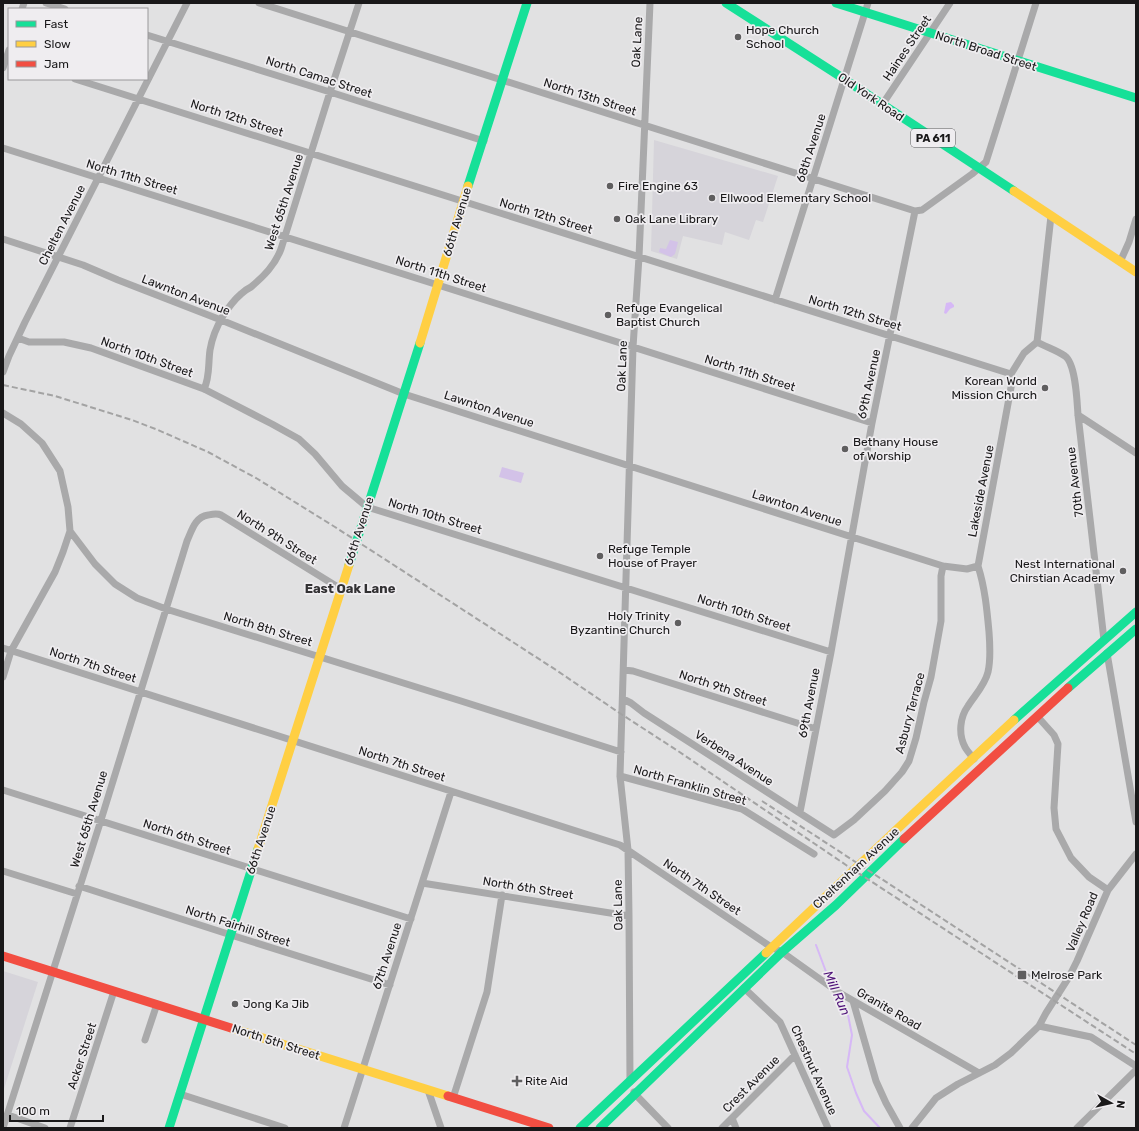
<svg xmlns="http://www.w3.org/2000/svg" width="1139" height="1131" font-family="Rubik,sans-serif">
	<rect width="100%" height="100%" fill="#e1e1e2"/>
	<path fill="#d6d4da" d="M654,140L778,176L763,222L756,220L749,240L725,232L722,245L683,236L677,259L651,251Z
		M3,971L38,982L3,1092Z"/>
	<path fill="#d3c2e8" d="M670,240L678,242L675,254L671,257L659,252L660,248L666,249Z
		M502,467L524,473L521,483L499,477Z"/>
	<path fill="#d6b8f6" d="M951,302L954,305V307L950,309L946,314L944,313L946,303Z"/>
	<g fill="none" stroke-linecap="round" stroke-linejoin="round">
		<path stroke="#d6b8f6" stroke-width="2" d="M816,945L831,985
			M834,993L836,998L848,1015L852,1035L847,1067L856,1093L864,1111L880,1128"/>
		<path stroke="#a9a9aa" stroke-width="7" d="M46,3L65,9
			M259,3L915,211
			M22,9L24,3
			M147,35L330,92L484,141
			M3,68L9,50
			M75,79L1011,374
			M882,105L950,3
			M3,148L438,285L872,423
			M3,239L83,265L118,280L221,320L404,394L943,566L967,569L978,566
			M1120,262L1129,242L1136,219
			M775,300L868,3
			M18,338L29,342H64L91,348L204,389L272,424L299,439L315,454L342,486L367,507L831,652
			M1037,342C1046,347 1056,350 1065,356C1076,364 1077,402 1078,415L1104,640
			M3,372L9,356L25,322L187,3
			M204,389C210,377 208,364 210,350C212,338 217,326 223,316C228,308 234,300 241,294C244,291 247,289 251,287C264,276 275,265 281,249L330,92L359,3
			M3,413L21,424L42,443L60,471L68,507L70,531L95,564L115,584L137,598L166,609L461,701L621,752
			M1078,415L1136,453
			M3,648L620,845L771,947L782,952L838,992L979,1073
			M1107,653L1136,822
			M624,670L633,671L816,729
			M3,677L11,651L55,572L63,552L70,531
			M623,699L631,703L644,713L834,835L854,820L885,791L902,772L909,761L916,738L924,702L931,677L941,621V576L943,566
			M1037,716L1054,735L1058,744L1054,808L1056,829L1071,858L1089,877L1108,890
			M974,759C971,755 967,751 965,747C958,734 960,717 968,706C975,695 985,685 988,672C991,659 990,645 989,632C987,610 985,588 978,566L1012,382L1011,374L1024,353L1037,342L1051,216
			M620,776L742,809L814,854
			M3,790L411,919
			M800,812L831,652L872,423L915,211L922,210L972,174L986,162L1036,3
			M3,871L77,894
			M422,883L629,916
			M79,886L231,935L390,985
			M744,988L780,1022L828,1128
			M853,1001L876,1081L886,1103L900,1128
			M1039,1026L1091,1037L1136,1066
			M145,1040L157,1004
			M630,1082L629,916L628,850L620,776L633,347L639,257L650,3
			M428,1090L441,1128
			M634,1092L635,1094L668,1128
			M180,1094L285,1128
			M453,1098L487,992L502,895
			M8,1115L45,1128
			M732,1118L736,1128
			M3,1128L101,820L187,541C192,530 195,517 208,515C213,514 217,513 221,515L341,589
			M70,1128L114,991
			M344,1128L451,792
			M722,1128L795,1055
			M912,1128L936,1098L958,1084L995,1065L1011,1053L1039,1026L1046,1013L1069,977L1077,961L1108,890L1136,854
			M1077,1128L1136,1070"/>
		<path stroke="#16e098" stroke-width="9" d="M726,3L838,75L1014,191
			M836,3L1136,98
			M468,186L527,3
			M349,565L420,343
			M1068,688L1136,629
			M1014,720L1136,612
			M169,1128L258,849
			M580,1128L766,953
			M600,1128L782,952L836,905L904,839"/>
		<path stroke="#ffcf43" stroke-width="9" d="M1014,191L1136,272
			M420,343L468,186
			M258,849L349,565
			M766,953L911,816L1014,720
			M231,1028L448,1096"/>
		<path stroke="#f24e42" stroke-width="9" d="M904,839L1068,688
			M3,956L231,1028
			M448,1096L549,1128"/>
		<path stroke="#a3a3a3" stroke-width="2" stroke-dasharray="6 3" stroke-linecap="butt" d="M3,385L55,396L132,420L158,430L208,452L256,478L335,527L556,670L621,714L678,751L846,865L1136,1054
			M762,801L1136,1045"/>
	</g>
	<g fill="#5f5e5f" stroke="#efedf0" stroke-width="1.5">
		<circle cx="738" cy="37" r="4"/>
		<circle cx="610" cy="186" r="4"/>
		<circle cx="712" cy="198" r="4"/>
		<circle cx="617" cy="219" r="4"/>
		<circle cx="608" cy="315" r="4"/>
		<circle cx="1045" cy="388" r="4"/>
		<circle cx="845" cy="449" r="4"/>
		<circle cx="600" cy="556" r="4"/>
		<circle cx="1123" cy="571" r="4"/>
		<circle cx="678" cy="623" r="4"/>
		<rect x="1017" y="970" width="10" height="10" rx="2"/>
		<circle cx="235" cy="1004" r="4"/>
		<path d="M515 1075h4v4h4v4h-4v4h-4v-4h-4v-4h4z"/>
	</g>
	<g text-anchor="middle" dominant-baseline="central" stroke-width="3.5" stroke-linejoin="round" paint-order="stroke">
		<rect fill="#efedf0" stroke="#59585a" stroke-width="1" x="911" y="129" width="44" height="18" rx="3"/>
		<g font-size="11" font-weight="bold" fill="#191819">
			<text x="933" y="138">PA 611</text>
		</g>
		<g font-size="12" fill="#191819" stroke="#efedf0" text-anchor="start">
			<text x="746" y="30">Hope Church<tspan x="746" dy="14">School</tspan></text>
			<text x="618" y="186">Fire Engine 63</text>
			<text x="720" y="198">Ellwood Elementary School</text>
			<text x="625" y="219">Oak Lane Library</text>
			<text x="616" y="308">Refuge Evangelical<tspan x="616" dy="14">Baptist Church</tspan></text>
			<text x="1037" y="381" text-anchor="end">Korean World<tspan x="1037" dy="14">Mission Church</tspan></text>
			<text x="853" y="442">Bethany House<tspan x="853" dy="14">of Worship</tspan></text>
			<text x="608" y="549">Refuge Temple<tspan x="608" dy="14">House of Prayer</tspan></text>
			<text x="1115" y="564" text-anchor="end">Nest International<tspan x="1115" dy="14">Chirstian Academy</tspan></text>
			<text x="670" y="616" text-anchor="end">Holy Trinity<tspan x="670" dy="14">Byzantine Church</tspan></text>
			<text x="1031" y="975">Melrose Park</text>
			<text x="243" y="1004">Jong Ka Jib</text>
			<text x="525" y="1081">Rite Aid</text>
		</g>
		<g font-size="12" fill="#191819" stroke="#efedf0">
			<text transform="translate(637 42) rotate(-87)">Oak Lane</text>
			<text transform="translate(907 48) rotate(-56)">Haines Street</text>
			<text transform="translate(986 51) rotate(18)">North Broad Street</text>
			<text transform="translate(319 77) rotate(18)">North Camac Street</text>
			<text transform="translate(590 97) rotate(18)">North 13th Street</text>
			<text transform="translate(871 97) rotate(34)">Old York Road</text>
			<text transform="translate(237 118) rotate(18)">North 12th Street</text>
			<text transform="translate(811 148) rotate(-72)">68th Avenue</text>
			<text transform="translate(132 177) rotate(17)">North 11th Street</text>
			<text transform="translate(284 202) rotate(-72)">West 65th Avenue</text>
			<text transform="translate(546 216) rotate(17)">North 12th Street</text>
			<text transform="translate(457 222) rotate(-73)">66th Avenue</text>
			<text transform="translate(62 225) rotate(-63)">Chelten Avenue</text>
			<text transform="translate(441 274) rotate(18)">North 11th Street</text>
			<text transform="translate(186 295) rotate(21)">Lawnton Avenue</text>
			<text transform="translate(855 313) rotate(17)">North 12th Street</text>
			<text transform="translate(147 357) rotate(20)">North 10th Street</text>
			<text transform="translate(622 366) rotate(-88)">Oak Lane</text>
			<text transform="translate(750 373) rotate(18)">North 11th Street</text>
			<text transform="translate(869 384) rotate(-78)">69th Avenue</text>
			<text transform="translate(489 409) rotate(18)">Lawnton Avenue</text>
			<text transform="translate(1075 482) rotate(-97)">70th Avenue</text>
			<text transform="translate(981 491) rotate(-79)">Lakeside Avenue</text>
			<text transform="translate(797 508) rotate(18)">Lawnton Avenue</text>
			<text transform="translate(435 516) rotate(17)">North 10th Street</text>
			<text transform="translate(359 531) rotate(-72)">66th Avenue</text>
			<text transform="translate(277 537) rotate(32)">North 9th Street</text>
			<text transform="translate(744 613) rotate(18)">North 10th Street</text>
			<text transform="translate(268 629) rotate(17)">North 8th Street</text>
			<text transform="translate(93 665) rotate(18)">North 7th Street</text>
			<text transform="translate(723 688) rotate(18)">North 9th Street</text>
			<text transform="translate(809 703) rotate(-79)">69th Avenue</text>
			<text transform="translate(910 713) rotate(-75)">Asbury Terrace</text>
			<text transform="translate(734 758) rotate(33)">Verbena Avenue</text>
			<text transform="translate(402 764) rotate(18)">North 7th Street</text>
			<text transform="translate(690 785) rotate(16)">North Franklin Street</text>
			<text transform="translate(89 819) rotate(-73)">West 65th Avenue</text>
			<text transform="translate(187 837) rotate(18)">North 6th Street</text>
			<text transform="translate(261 840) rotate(-72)">66th Avenue</text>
			<text transform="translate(856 868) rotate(-43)">Cheltenham Avenue</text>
			<text transform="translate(702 887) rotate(34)">North 7th Street</text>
			<text transform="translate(528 888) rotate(9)">North 6th Street</text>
			<text transform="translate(618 905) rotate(-91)">Oak Lane</text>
			<text transform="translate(1082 922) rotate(-67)">Valley Road</text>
			<text transform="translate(238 926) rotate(18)">North Fairhill Street</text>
			<text transform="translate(387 956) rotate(-72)">67th Avenue</text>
			<text transform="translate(889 1009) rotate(30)">Granite Road</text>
			<text transform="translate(276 1042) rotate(18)">North 5th Street</text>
			<text transform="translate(82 1056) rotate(-72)">Acker Street</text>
			<text transform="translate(814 1070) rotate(66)">Chestnut Avenue</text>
			<text transform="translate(751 1084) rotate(-45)">Crest Avenue</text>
		</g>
		<g font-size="13" font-weight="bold" fill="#323133" stroke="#efedf0">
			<text x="350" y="588">East Oak Lane</text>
		</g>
		<g font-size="13" font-style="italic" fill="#4e1178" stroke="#efedf0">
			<text transform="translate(837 993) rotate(66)">Mill Run</text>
		</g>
	</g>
	<rect width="1139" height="1131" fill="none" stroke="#191819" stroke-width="8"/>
	<rect x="8" y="8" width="140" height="72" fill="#efedf0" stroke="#99989a"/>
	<rect x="16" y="21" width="20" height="6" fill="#16e098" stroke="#99989a"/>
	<text x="44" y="28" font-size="12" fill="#191819">Fast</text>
	<rect x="16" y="41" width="20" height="6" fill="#ffcf43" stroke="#99989a"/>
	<text x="44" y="48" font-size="12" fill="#191819">Slow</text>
	<rect x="16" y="61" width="20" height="6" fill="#f24e42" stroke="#99989a"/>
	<text x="44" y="68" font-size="12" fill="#191819">Jam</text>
	<g transform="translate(1111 1103) rotate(98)" stroke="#efedf0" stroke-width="3" paint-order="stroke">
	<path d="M0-3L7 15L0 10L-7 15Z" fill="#191819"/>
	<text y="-6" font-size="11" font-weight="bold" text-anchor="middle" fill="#191819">N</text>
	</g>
	<path d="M10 1115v6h93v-6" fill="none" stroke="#191819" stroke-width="2"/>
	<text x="16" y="1115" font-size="12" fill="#191819" stroke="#efedf0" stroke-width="3" paint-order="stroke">100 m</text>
</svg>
